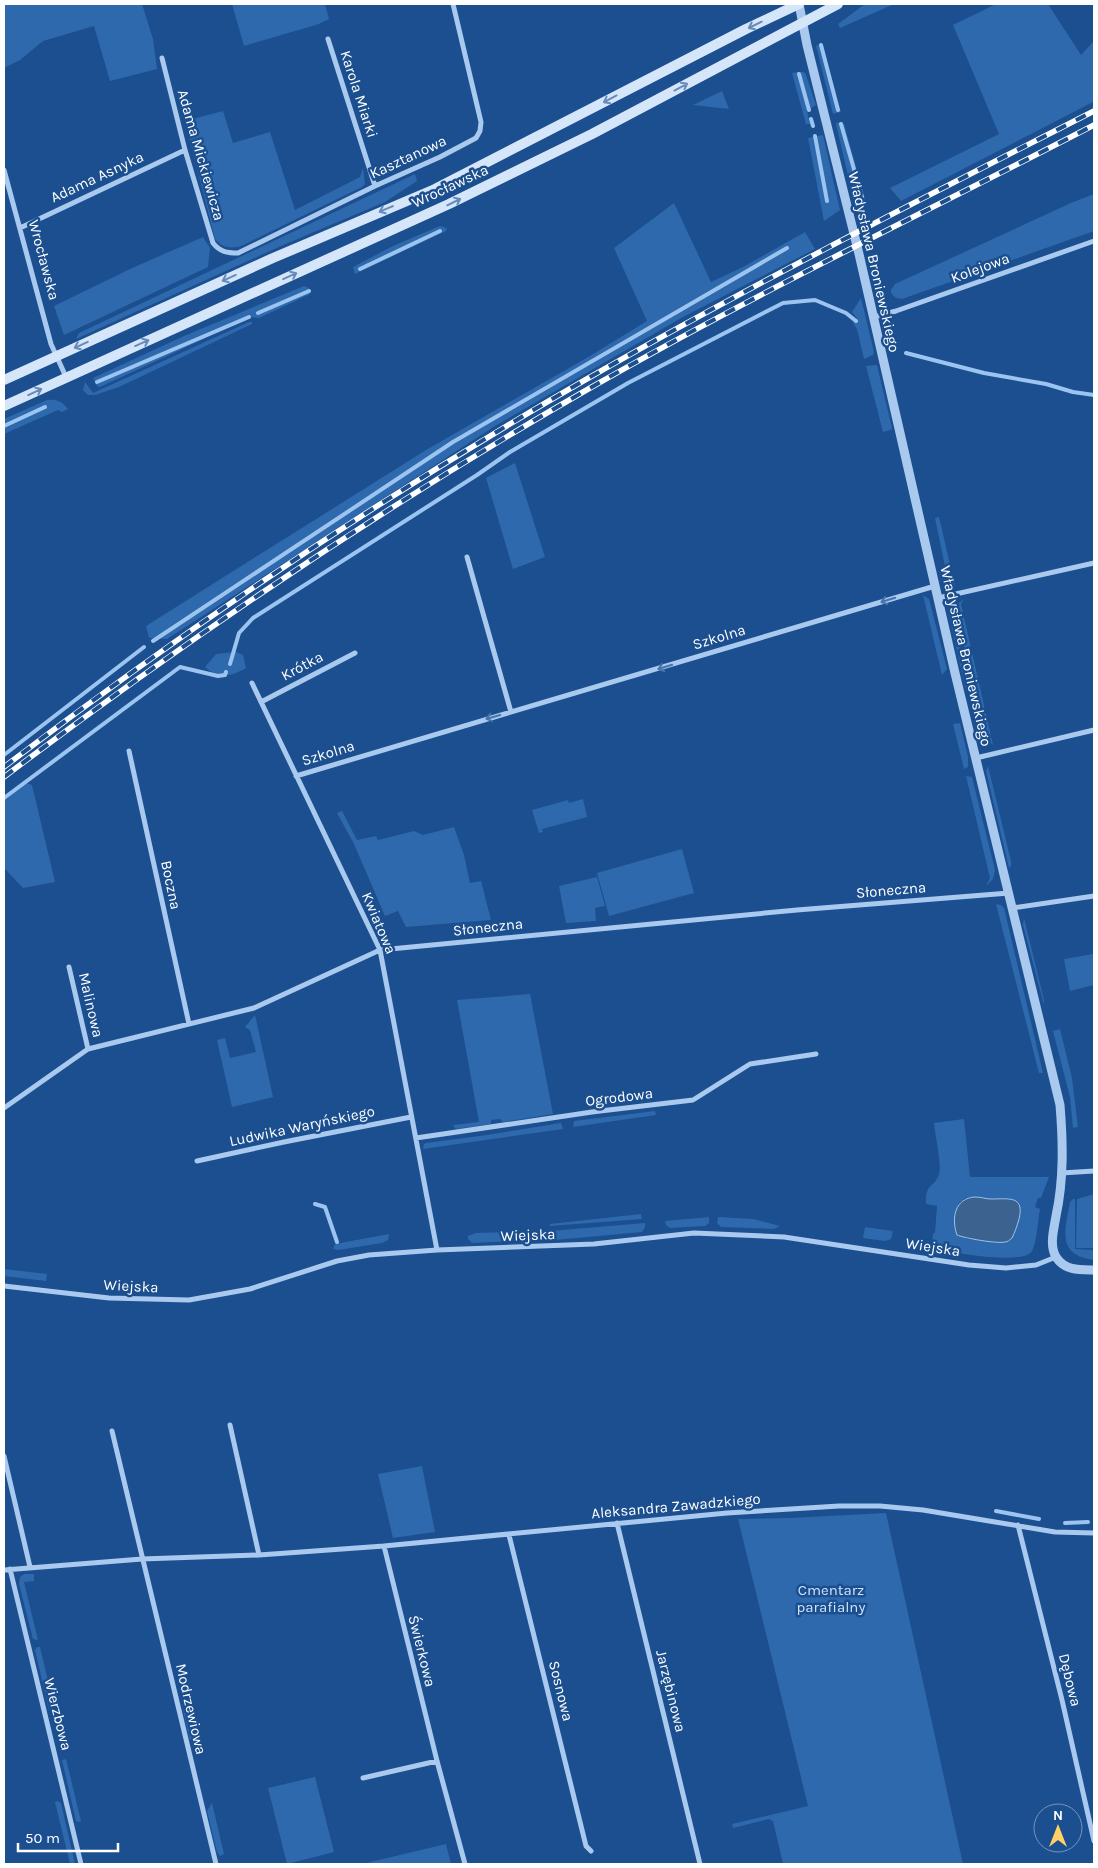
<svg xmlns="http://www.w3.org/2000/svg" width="1098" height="1868" font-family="Karla,sans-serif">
	<rect width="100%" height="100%" fill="#1b4f8f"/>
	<path fill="#2e69ad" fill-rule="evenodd" d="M4,4H142L153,39L157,69L110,81L94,26L43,41L20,60L4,68Z
		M232,4H325L329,19L319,24L244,46Z
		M865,4H894L840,28L838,24Z
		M996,4H1048L1081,55L1094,41V98L1093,102L901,201L890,188L999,134L953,25Z
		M822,43L841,112L833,114L816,46Z
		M797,72H804L806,75L816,105L807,111L810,124H806L792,73Z
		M722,91L729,109L693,105Z
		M223,111L233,143L270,132L295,210L360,177L363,168L365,184L362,187L239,247C228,248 223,248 215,239L185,121Z
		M838,122L844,124L865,199L861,211L856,210L836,124Z
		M823,135L840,210L824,221L808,138Z
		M415,174L417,181L385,202L281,246L76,339L79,333Z
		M1094,194V231L902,299L896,298L891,293V290L895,284L1071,203Z
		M674,203L711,282L743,267L805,232L815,249L683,317L495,426L167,639L149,638L146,626L426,450L590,356L647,321L614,248Z
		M440,226L447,228L446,231L355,274L353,267L393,246Z
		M203,237L210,248L208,267L64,335L54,306L130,269Z
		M304,286L309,288L310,294L259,318L251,317L100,387L97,386L93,378L184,336Z
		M861,298L874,352L873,355L864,359L857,329L853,323L857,318L852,312Z
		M249,322H252V324L119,387L95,395H88L83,390L85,382L93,393Z
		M875,365H877L892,428L891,430L883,432L866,366Z
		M47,400C56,399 62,401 68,409L62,412L58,410L4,434V419Z
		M515,463L545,557L513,569L486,478Z
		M939,517L955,586L950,584L948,581L935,518Z
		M923,595L929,599L947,669L942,675Z
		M964,599L961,604L993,745L987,739L984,728L954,607Z
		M949,606H950L971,694L966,691L948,611Z
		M236,652L243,655L246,668C231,677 218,679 205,667L216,654Z
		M960,723L968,757V767L964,769L953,724Z
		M988,766L1011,861V866L1009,868L986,771Z
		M966,776L972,777L995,870L993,879L986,886L990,878Z
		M26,783L32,785L55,882L23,888L4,868V799Z
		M583,799L587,817L542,829L543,832L539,833L532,810L568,800L569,803Z
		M342,811L357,840L376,836L378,840L414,831L423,835L454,827L464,855L470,883L481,881L491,920L406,927L398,911L385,916L354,844L337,813Z
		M682,849L694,893L609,916L597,873Z
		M597,877L605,906L595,908L596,921L566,923L559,886Z
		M996,904L1001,905L1004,908L1043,1073H1039Z
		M1024,918L1044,1000V1005L1023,925Z
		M1093,954L1094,985L1070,991L1064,959Z
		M530,994L553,1114L503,1122L500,1119L491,1120V1124L456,1129L454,1127L453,1125L479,1122L457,1000Z
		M255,1015L273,1097L232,1107L217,1040L225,1038L230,1058L256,1052L250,1030L245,1027Z
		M1060,1029L1072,1078L1078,1127L1073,1128L1070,1097L1053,1031Z
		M655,1111L656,1115L573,1127L574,1121Z
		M964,1119L970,1177H1049L1041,1198H1038L1035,1207L1040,1209C1038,1220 1037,1242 1032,1251C1025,1264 964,1255 950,1251C944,1249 939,1247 932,1246L933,1233H935L937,1206L926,1204C925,1182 935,1188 939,1174C942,1165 935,1134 934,1123ZM971,1197L988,1199L1009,1198L1021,1210L1014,1234L996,1243L984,1240L966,1239L958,1204L965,1198Z
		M561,1123L563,1129L423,1149L424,1144L426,1143L487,1135Z
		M1094,1194V1248H1076L1077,1199Z
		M1073,1199H1075V1249L1094,1250V1260C1056,1255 1065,1231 1070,1202Z
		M641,1214L642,1219L550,1226V1224Z
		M709,1217V1223L705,1226L670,1228L666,1225L665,1221Z
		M718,1217L753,1219L780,1226L774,1229L721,1227L717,1223Z
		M645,1223V1227L642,1232L555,1240L551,1236L550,1231Z
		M865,1227L893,1231L891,1239L885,1241L863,1238Z
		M541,1231V1236L538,1240L472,1243L468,1239V1236L476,1233Z
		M389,1234L388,1240L382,1243L338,1250L333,1249L335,1244Z
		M4,1269L47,1274L46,1281L4,1276Z
		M422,1466L435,1532L393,1538L378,1474Z
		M886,1513L963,1864H783L773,1821L769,1819L733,1828L732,1824L808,1806L738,1519L791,1518Z
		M24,1574H34V1581L24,1582L38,1640L33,1639L19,1584L20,1577Z
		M37,1647H40L55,1711L52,1712L49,1710L35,1650Z
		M186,1691L197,1738L190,1740L183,1710L184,1707L181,1698Z
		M66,1759L81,1821L78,1822L76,1821L62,1760Z
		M315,1777L334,1852L287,1864L268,1788Z
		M58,1801L61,1803L75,1864H70L55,1802Z
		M212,1803L224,1854L220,1856L217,1852L207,1811Z
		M446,1844L451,1864H362Z"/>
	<path fill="#3c6290" stroke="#9cc4f0" d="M975,1197C981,1197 986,1199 991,1199C1008,1199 1025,1195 1019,1219C1017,1226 1015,1232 1012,1238C1009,1240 1008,1242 1005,1242C997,1244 964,1238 957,1235C951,1218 955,1198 975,1197Z"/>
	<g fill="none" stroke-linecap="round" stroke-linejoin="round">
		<path stroke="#9cc4f0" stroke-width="4" d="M821,45L838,110
			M799,74L809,110
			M811,119L813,126
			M841,124L862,197
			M815,136L827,201
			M360,269L440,231
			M258,313L309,291
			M906,353L984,373L1046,384L1073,392L1094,395
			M97,382L249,317
			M4,426L45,407
			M153,641L453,442L787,248
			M230,664L239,633L253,618L477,475L510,452L628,383L783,303L815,300L846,313L856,321
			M4,755L144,647
			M4,798L180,667L218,676L225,675L226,672
			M315,1204L325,1207L337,1242
			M996,1511L1039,1519
			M1065,1523L1088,1522"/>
		<path stroke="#a9c9ee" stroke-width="5" d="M328,39L375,186
			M162,58L185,150L213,243C220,252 227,253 238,253L375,186L440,157L476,138L480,131L481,122L453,4
			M4,170L51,344L66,377
			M20,228L185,150
			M874,317L896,311L1094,241
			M467,557L511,712
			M938,598L1094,563
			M252,683L380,950L437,1250
			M261,702L355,653
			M129,751L189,1024
			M976,758L1094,730
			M296,776L935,586
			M1012,908L1094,896
			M69,967L88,1049
			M4,1108L88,1049L254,1008L380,950L797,910L1009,893
			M416,1138L592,1112L693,1100L750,1064L816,1054
			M197,1161L284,1142L411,1117
			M1061,1173L1094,1171
			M4,1286L109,1298L189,1300L250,1289L337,1261L369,1255L437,1250L594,1244L694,1233L784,1237L969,1265L1006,1268L1036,1265L1056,1257
			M230,1425L259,1555
			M112,1431L216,1864
			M4,1456L30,1567
			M617,1523L700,1864
			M1018,1525L1062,1700L1094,1841
			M509,1535L586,1846L591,1851
			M384,1546L437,1761L465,1864
			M10,1569L81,1864
			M4,1570L142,1559L259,1555L384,1546L727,1513L839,1506H880L923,1510L1055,1532L1094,1533
			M363,1778L437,1761"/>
		<path stroke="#a9c9ee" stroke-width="9" d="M799,4L807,45L859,254L955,673L1060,1105C1063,1142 1064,1179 1056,1216C1054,1229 1049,1245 1056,1257C1065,1271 1080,1270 1094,1270"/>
		<path stroke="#d6e6fa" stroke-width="10" d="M4,380L273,258L435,189L746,29L799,4
			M4,406L449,204L592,134L838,4"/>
		<defs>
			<path id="rail" d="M4,767C189,626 383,496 585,380C751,285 923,198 1094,111
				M4,777C191,636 386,505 590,388C754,294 926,212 1094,125"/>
		</defs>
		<use href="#rail" stroke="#fff" stroke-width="5.5"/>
		<use href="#rail" stroke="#1b4f8f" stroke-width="4" stroke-dasharray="11" stroke-linecap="butt"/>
	</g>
	<defs><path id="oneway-shaft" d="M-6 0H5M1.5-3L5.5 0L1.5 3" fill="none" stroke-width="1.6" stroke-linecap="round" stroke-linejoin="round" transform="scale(1.25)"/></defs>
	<g stroke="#668bba">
		<use href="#oneway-shaft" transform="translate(755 25) rotate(154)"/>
		<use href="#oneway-shaft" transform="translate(681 87) rotate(-28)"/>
		<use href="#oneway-shaft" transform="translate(610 99) rotate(152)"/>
		<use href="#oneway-shaft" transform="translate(454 202) rotate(-26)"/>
		<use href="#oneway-shaft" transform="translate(386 209) rotate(157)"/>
		<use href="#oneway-shaft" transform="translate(290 276) rotate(-24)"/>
		<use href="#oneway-shaft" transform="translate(229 278) rotate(156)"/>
		<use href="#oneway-shaft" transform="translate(142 343) rotate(-24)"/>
		<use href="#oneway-shaft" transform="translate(81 345) rotate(156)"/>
		<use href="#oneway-shaft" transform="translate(35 392) rotate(-25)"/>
	</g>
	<g stroke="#4674ac">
		<use href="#oneway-shaft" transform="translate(888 600) rotate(163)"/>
		<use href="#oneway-shaft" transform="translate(665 667) rotate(163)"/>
		<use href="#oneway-shaft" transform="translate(493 717) rotate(164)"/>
	</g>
	<g text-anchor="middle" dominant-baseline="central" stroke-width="5" stroke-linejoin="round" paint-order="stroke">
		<g font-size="15" fill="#fff" stroke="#1b4f8f">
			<text transform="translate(359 94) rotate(72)">Karola Miarki</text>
			<text transform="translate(201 155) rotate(74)">Adama Mickiewicza</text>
			<text transform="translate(408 157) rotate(-25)">Kasztanowa</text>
			<text transform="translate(97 177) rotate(-25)">Adama Asnyka</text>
			<text transform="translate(450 186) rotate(-25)">Wrocławska</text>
			<text transform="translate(44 260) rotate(75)">Wrocławska</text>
			<text transform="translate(874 262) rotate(77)">Władysława Broniewskiego</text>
			<text transform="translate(980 268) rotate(-20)">Kolejowa</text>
			<text transform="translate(719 637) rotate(-17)">Szkolna</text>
			<text transform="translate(966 656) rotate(77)">Władysława Broniewskiego</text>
			<text transform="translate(302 666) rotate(-28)">Krótka</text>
			<text transform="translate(328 753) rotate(-17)">Szkolna</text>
			<text transform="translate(171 885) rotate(78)">Boczna</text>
			<text transform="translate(891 890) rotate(-5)">Słoneczna</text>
			<text transform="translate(379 923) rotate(67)">Kwiatowa</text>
			<text transform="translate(488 927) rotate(-6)">Słoneczna</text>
			<text transform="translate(91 1005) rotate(77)">Malinowa</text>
			<text transform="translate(619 1097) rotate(-7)">Ogrodowa</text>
			<text transform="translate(302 1126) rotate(-12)">Ludwika Waryńskiego</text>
			<text transform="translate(528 1235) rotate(-2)">Wiejska</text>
			<text transform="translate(933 1247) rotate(9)">Wiejska</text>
			<text transform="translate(131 1286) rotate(3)">Wiejska</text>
			<text transform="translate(676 1506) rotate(-5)">Aleksandra Zawadzkiego</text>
			<text transform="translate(422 1651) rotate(76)">Świerkowa</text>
			<text transform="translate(1070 1680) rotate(76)">Dębowa</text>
			<text transform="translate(561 1691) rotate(76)">Sosnowa</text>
			<text transform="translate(671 1691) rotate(76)">Jarzębinowa</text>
			<text transform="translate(191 1709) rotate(77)">Modrzewiowa</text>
			<text transform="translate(58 1714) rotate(76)">Wierzbowa</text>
		</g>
		<g font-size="15" fill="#cfe3fa" stroke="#1b4f8f">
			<text x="831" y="1590">Cmentarz<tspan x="831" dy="17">parafialny</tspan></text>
		</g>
	</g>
	<rect width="1098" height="1868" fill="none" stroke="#ffffff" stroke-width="10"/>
	<g transform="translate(1058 1828)"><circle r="24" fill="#1b4f8f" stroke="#7695bc"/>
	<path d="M0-4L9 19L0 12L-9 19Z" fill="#ffd166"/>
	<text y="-8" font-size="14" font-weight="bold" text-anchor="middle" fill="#ffffff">N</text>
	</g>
	<path d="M18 1843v8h100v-8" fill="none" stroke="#ffffff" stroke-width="2.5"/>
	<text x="25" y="1843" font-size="15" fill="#ffffff" stroke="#1b4f8f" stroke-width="4" paint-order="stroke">50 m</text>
</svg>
